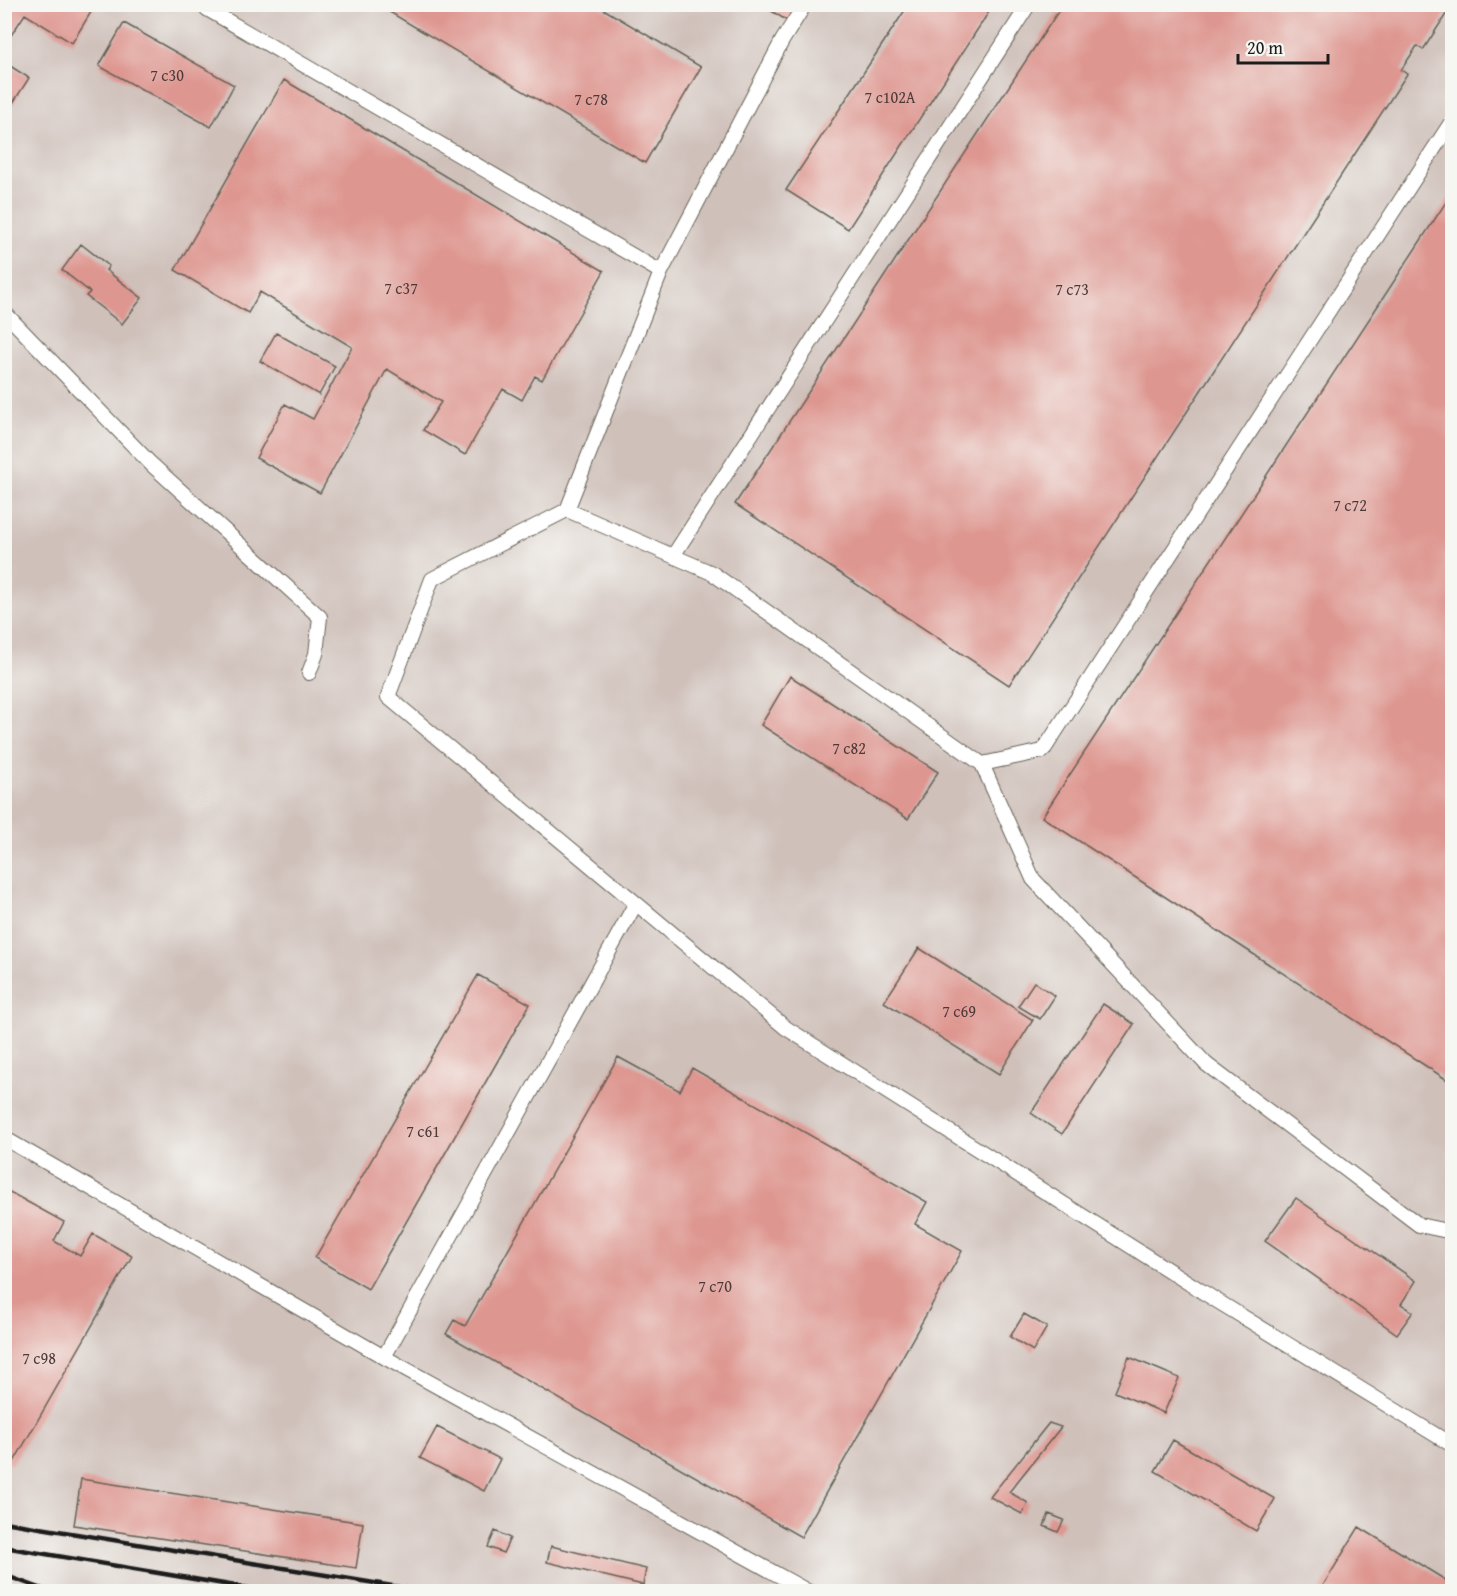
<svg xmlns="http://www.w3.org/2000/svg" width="1457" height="1596" font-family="'Gentium Book Plus',serif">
	<rect width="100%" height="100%" fill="#f6f6f2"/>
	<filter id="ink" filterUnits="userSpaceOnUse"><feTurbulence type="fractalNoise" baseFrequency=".0167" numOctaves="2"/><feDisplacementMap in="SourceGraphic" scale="12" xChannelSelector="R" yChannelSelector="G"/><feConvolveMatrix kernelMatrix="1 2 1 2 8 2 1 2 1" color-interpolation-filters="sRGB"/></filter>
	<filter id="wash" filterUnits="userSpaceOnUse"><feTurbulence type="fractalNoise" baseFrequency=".008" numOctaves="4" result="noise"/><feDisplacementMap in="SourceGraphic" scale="24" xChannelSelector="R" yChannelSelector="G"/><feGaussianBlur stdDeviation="1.35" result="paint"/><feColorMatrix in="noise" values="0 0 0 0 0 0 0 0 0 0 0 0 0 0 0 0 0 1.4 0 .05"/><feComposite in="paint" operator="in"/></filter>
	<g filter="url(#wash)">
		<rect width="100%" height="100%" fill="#ebe0bf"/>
		<path fill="#cfc0ba" d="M5,5H1452V1591H5Z"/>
		<g id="blocks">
			<path fill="#de9690" d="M4,4H96L72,43L25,14L4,46Z
				M376,4H595L701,67L645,163Z
				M760,4H800L789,22Z
				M909,4H994L848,229L786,190Z
				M1063,4L1452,5L1423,50L1417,46L1401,70L1407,74L1009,685L735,504Z
				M124,23L234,85L211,127L99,66Z
				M4,62L29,78L4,117Z
				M284,80L604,271L542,380L535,376L522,400L503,389L465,455L423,430L441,402L387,369L320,493L256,458L285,404L313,419L352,347L260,292L248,313L175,270Z
				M1452,193V1083L1042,817Z
				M81,244L109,266L106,270L142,298L122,324L86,296L90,292L62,270Z
				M276,333L335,366L319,395L260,361Z
				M790,676L938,772L908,819L761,725Z
				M919,948L1033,1020L999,1074L884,1002Z
				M478,975L530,1004L368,1289L315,1258Z
				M1034,982L1055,996L1040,1019L1018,1006Z
				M1103,1004L1134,1024L1062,1134L1031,1113Z
				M618,1057L680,1091L692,1068L927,1202L915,1224L962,1251L801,1537L446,1334L454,1320L465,1326Z
				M4,1189L64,1222L54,1241L80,1256L93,1234L132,1256L12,1465L4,1461Z
				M1296,1198L1416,1281L1401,1304L1413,1312L1397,1334L1265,1241Z
				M1024,1314L1047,1327L1033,1351L1010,1337Z
				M1129,1357L1179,1378L1164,1413L1115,1392Z
				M1049,1423L1061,1427L1009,1492L1028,1503L1022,1514L990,1497Z
				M437,1427L500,1459L484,1491L420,1458Z
				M1173,1440L1275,1499L1256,1531L1155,1471Z
				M81,1479L363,1523L356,1568L74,1525Z
				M1049,1514L1064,1520L1058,1532L1044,1526Z
				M1359,1527L1452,1584V1592H1319Z
				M495,1531L510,1538L503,1553L488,1547Z
				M551,1546L646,1569L643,1585L547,1562Z"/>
		</g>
	</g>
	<g filter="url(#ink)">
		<use href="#blocks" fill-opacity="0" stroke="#646155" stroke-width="1.5"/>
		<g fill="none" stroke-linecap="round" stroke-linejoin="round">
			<defs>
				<path id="lane" d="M205,4L207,9L661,272
					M805,4L782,41L661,272L567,510L432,579L388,697L786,1028L1214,1299L1452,1445
					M4,312L151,464L320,617L316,654L309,673
					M567,510L712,573L982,764L1033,879L1206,1064L1419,1225L1452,1232
					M673,556L1029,4
					M982,764L1043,751L1452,121
					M4,1138L384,1357L809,1592
					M384,1357L636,903"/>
			</defs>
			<use href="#lane" stroke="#646155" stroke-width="16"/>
			<use href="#lane" stroke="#fff" stroke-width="14"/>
			<path stroke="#1c1c1c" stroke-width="4.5" d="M4,1522L429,1592
				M4,1547L271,1592
				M4,1575L51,1592"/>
		</g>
	</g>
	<g text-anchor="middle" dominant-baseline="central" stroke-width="4.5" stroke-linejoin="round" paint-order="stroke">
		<g font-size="16" fill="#4c3a39">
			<text x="167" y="75">7 с30</text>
			<text x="890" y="97">7 с102А</text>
			<text x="591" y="99">7 с78</text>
			<text x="401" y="288">7 с37</text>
			<text x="1072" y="289">7 с73</text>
			<text x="1350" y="505">7 с72</text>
			<text x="849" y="748">7 с82</text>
			<text x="959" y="1011">7 с69</text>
			<text x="423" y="1131">7 с61</text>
			<text x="715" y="1286">7 с70</text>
			<text x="39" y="1358">7 с98</text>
		</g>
	</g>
	<rect width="1457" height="1596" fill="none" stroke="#f6f6f2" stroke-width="24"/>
	<path d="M1238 54v9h90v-9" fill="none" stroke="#1c1c1c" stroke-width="3"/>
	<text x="1247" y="54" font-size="18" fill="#1c1c1c" stroke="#f6f6f2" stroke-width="4.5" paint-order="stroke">20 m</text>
</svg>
